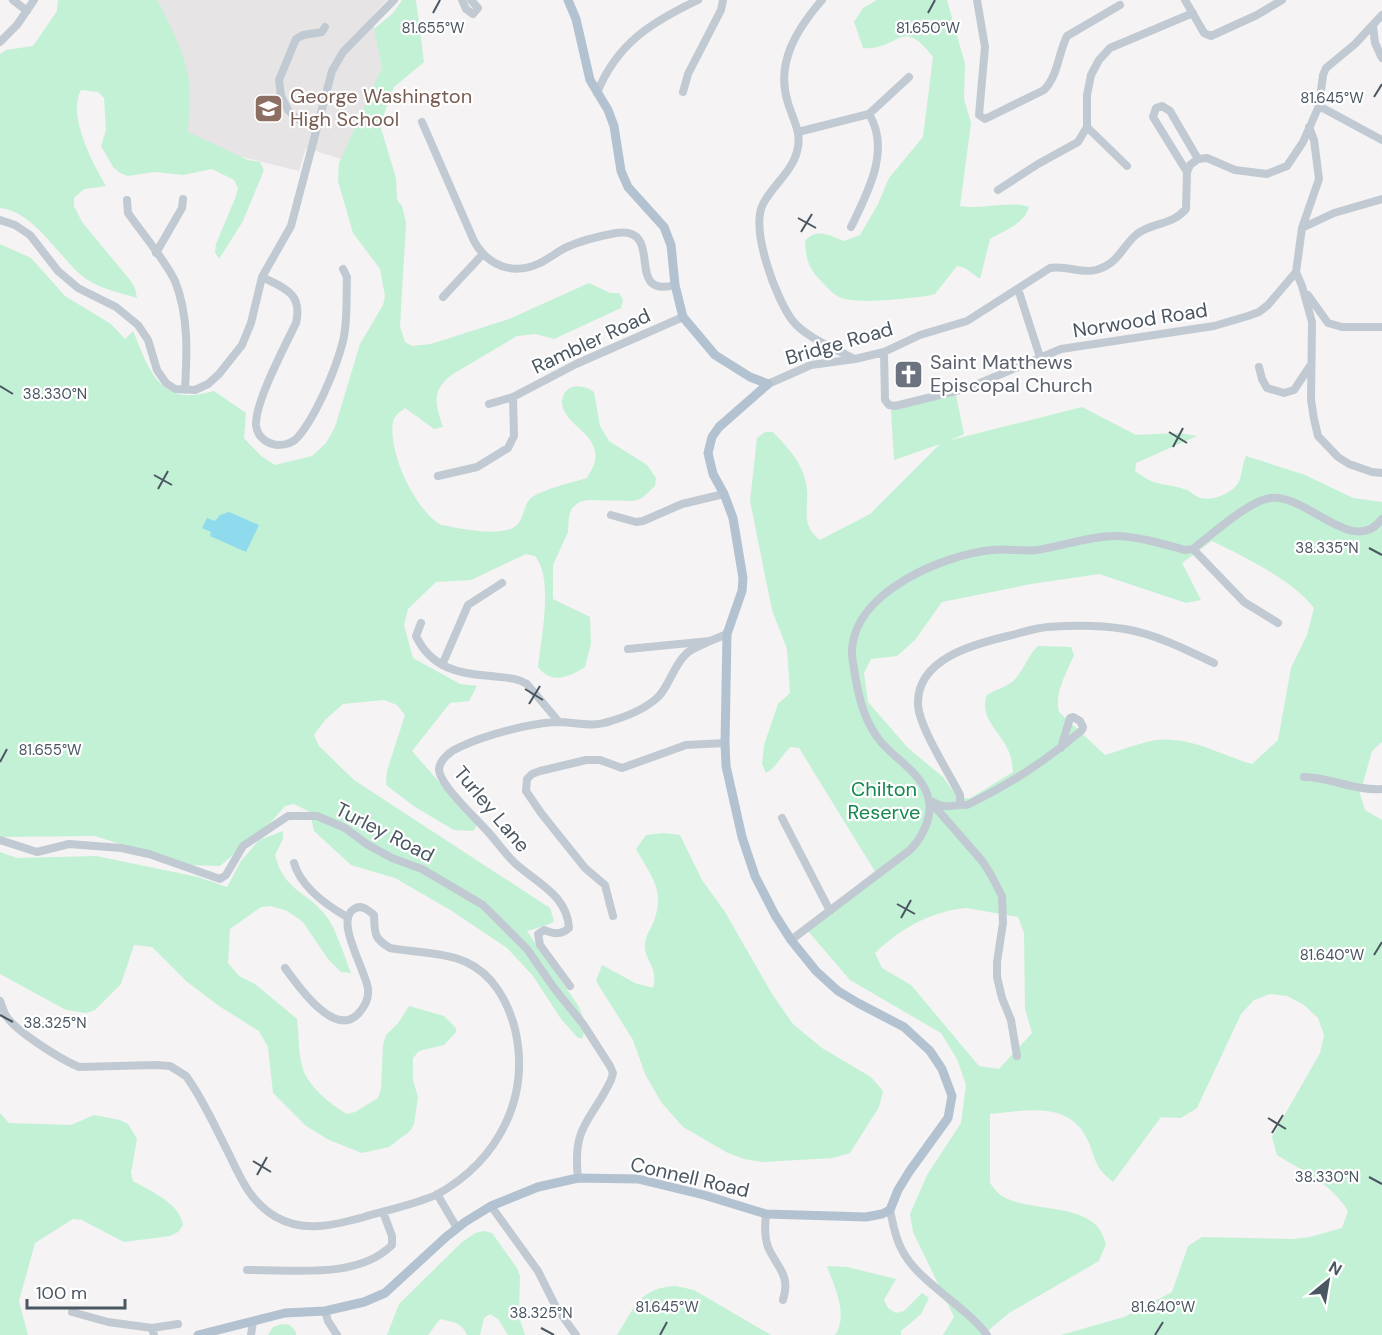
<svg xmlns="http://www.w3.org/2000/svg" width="1382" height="1335" font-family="'DM Sans',sans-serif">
	<rect width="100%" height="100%" fill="#f5f3f3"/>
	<path fill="#e6e4e5" d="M147,0H387L372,16L383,74L341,159L306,148L299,171L181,142Z"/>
	<path fill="#c3f1d5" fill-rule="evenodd" d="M58,0H157C169,22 181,46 187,70C192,90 189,112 188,132L248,160L260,162L264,170L243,221L219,259L215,252L216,244L236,196L238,188L234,180L212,169L183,175L154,172L128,176L120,173L113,167L101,146L106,130L104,98L98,92L81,90C67,115 93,164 106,186L84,189L74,198V206L82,222L130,280L135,288L137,298C118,292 96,288 81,275C57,254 33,211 0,208V54L6,50L33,46L57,11Z
		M402,0H416L424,62L394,87L380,125L396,178L397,200L402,206L406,223L400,327L405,342L412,346L431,344L509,319L589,283L610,293H619L623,300L621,308L554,339L536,334L517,336L453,374C431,390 435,404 443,427L434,429L405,408C400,412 394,416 393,422C388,453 415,510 441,525C459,528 504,539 518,524C524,517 524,505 530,499C539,490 574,482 587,478C593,468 598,460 594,448C590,431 562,421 562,402C563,383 583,383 594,392L600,426L609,441L647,465L656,478L655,486L642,498L634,501L588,500L579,502L572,508L569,516L568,532L553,565V599L590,617L591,643L585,667C569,677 552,685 538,667C541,638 554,579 535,556L526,554L471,580L436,582L408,609L404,625L413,658L460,684L477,686L469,701L450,703L412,751L475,823L476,827L473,831L454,830L415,807L386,785L387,771L405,715L397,705L384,700L343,704L325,720L314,735L319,746L354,780L550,908L554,921L550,924L527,931L579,1007L585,1022L583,1038H578L561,1019L533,976L507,948L452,911L395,878L351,865L314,831L310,812L294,804L285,806L272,821L220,866L185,865L95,836L0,837V244L31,258L65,296L111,324L125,339L133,331C144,356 154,394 186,395C195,396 205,393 214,391L246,413L244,438L261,456L275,465L312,456L326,443L335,427L360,344L383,305L385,296L380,269L353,233L338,181L339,163L382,68L374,29L393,13Z
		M877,0H947L965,64L964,99L971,123L960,206C982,210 1008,200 1029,207C1024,224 1004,231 990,239L980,279L965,268L957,266L935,294L927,296C907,298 854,306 837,296C832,293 828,288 823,283C809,269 806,261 805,241C817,227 830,236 844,241L860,235L878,204L889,178L923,137L933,57C901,15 899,51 863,48L854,22L863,8Z
		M956,395L964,434L951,440L1082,407L1136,435L1179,433L1197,436L1136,463L1135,471C1156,487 1161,482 1184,489C1190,490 1194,496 1200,498C1212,501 1227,495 1235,487C1243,480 1241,466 1246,456L1305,475L1353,498L1382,502V742L1372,751L1360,794L1365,810L1382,820V1335H1061L1124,1317L1172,1292L1188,1246L1202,1237L1293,1239L1310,1237L1342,1228L1348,1211C1331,1183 1304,1172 1277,1155L1272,1137L1320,1053L1324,1035L1318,1018L1304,1005L1287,996L1270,994L1254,1000L1241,1014L1197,1108L1181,1118L1161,1117L1113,1182C1109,1178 1103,1174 1100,1169C1094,1161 1092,1148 1087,1139C1069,1100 1024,1111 990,1114V1183C993,1187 997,1193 1002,1196C1029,1212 1076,1203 1098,1227C1102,1232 1104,1239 1106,1244L1099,1261L1009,1313L983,1335H943L954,1317L913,1232L910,1214L927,1175L961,1123L966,1085L957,1059L941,1033L850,980L808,931L879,878L799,748L790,747C781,756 777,767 766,773L762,764L764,745L778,704L790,693L787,649L772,610L750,501L757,438L765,432H773C788,448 802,462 806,483C811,506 798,523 820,540L870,514L940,444L894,460L891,410ZM1212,541C1243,556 1294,581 1314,608L1307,635L1291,668L1278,740L1252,764C1221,755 1190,736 1156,740C1139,743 1122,750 1105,755L1059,712C1054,693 1067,672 1074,655L1071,647L1038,646C1028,655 1025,668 1016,678C1009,687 996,689 987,695C978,718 1002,733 1009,752C1012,758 1012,766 1013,772L969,799L956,795L943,777L908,748L868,702L864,673L871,659L897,656L915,640L942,602L1031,584L1099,574L1186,603L1201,600L1182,563ZM966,908L1018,917L1024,933L1025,1009L1032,1033L999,1069L979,1066L911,985L882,968L875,953C900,929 931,911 966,908Z
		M283,831V839L275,855C284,892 308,891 327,917C336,929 345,958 351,973L341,972L328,959L303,922L287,911L271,906L261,907L230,929L228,963L239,976L255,984L297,1019C299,1034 298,1051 302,1066C307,1086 330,1104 347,1114L355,1112L378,1098L381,1089L383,1045L386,1035L399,1022L409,1006L444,1016L456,1028V1032L444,1045L419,1051L413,1058V1080L418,1097L414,1124L410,1131L389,1147L362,1153L329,1140L306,1126L273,1093L268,1047L259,1031L219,1006L186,981L152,947L134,945L121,984L95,1010L86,1013L66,1010L0,974V852L17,858L96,856L198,877L227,887L241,861L259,840Z
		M664,833L680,835L702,880L725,912L772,994L793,1024L822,1048L871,1077L883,1091L879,1107L850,1153L833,1158L763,1162L744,1159L728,1153L683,1127L661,1102L645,1074L633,1040L596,981L602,965L635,983L653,988C654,984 655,979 654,974C653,964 644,957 645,944C645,936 653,926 655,918C665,889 649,873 636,849L646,835Z
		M0,1113L9,1123L71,1125L94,1115L120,1120L128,1124L137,1139L131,1173L133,1181C150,1191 180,1203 183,1225L178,1232L170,1236L124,1242L82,1220L73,1219L35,1243L19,1301L28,1335H0Z
		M484,1231L492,1233L517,1268L520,1276L519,1317L525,1335H508L498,1319L490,1314L484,1318L480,1335H467C462,1322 452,1322 440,1319L428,1335H387L399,1304L461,1243L475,1233Z
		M827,1266L847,1267L896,1279L884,1300L888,1308L896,1313L904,1311L922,1293L929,1298L921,1314L901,1331V1335H835C849,1315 834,1286 827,1266Z
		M676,1286L694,1290L771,1335H617C635,1307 639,1288 676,1286Z
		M282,1324L290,1325L296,1332V1335H268L273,1327Z"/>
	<path fill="#90daee" d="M229,512L259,525L246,552L210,536L211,532L202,528L207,518L215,521L220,515Z"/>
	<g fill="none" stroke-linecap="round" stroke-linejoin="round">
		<path stroke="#c1cad2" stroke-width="8" d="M13,0L27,11
			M462,0L466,9L473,14L478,8L471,0
			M822,0C797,29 775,63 788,103C792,117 801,131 798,147C794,171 774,183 763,204C750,230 776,298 792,320C806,338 835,348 854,359
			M977,0L985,47L979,115L985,119L1044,90C1058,76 1058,54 1067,36L1120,5
			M1185,0L1204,33L1211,36L1257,15L1282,0
			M1373,26L1375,43L1382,58
			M0,42L17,25L34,0
			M683,92L688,74L721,10L723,0
			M597,93C617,43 652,22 698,0
			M1319,106L1382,140
			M422,122L474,241C488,266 513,276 540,263C549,259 558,251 567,247C582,240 600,236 616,233C667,226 622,299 675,285
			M316,127L296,118L288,110L281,96L279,80L296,39L303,35L322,32L325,27
			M1309,127L1314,140L1319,179L1302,228L1296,272L1302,286L1312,322L1311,400L1314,419L1318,436L1338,457L1349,464L1372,472L1382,473
			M798,132L869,114L909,77
			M1127,166L1087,127V95L1091,75L1099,60L1110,48L1193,13
			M1187,172L1153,117L1156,108L1162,106L1170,111L1198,159
			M998,190L1038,164L1078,142L1087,127
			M127,200L128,213C142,233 165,260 175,281C189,316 187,354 185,390
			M0,220L15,225L30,235L58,271L78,288L116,307L138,325L148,340L157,370L166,383L175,389L195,390L208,384L219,374L242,345L251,323L262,277L291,226L332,71L343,52L394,0
			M851,227C868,192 891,150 869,114
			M1302,228L1334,213L1382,199
			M156,253L182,208L183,199
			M262,277C284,288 303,293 296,323C285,346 255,402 256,425C257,437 267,444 278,445C285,445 293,443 298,437C316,416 336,369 343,341C348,321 346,298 347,277L343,269
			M1018,289L1040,357
			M1308,295L1328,323L1342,327H1382
			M443,297L482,255
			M884,352L885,400L889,405L895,406L968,388L1061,349L1214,326L1248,316L1259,312L1268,305L1296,272
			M1259,367L1262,379L1267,388L1284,393L1294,390L1310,366
			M768,384L811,365L855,359L884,352L920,335L967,321L1050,268C1066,265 1081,274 1096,270C1120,263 1121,247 1137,234C1153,222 1171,226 1186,209L1187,172L1190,165L1198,159L1207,158L1235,170L1267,174L1287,166L1303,142L1319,106L1323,75L1326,68L1355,44L1382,15
			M489,404L513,397L576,364L683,317
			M438,476L477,467L508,448L514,436L513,397
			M611,515L636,522L643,521L682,504L724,494
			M1193,549L1244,602L1278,623
			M421,623L416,636C431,668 459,674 491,676C505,678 515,677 527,684L559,722
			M628,649L710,641L727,634
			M442,665L468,605L502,583
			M1304,777C1330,777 1355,791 1382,789
			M929,800L983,862L991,875L1002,896L1003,923L997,962V977L1002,998L1011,1020L1017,1056
			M933,802C951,811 952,803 967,805C1009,785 1047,760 1082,730L1083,727L1080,721L1073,717L1070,718L1061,748
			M960,804V795C949,773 919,727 918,705C916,659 974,644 1008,636C1021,633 1034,628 1048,627C1073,625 1100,625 1125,629C1155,634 1187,650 1214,663
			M782,818L830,911
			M0,840L37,852L69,844L121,848L149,854L220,879L226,875L243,846L288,816H317L345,828L368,845L392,858L422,869L483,905L527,949L554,988L583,1024L610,1066L613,1073L611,1080C591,1122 572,1125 578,1178
			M294,863C301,887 326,905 347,917
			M613,916L605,885L585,868L541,813L526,791L527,779L532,774L540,771L586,760H600L622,768L686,745L725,743
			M791,940L910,850C922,838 932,818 929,801C924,774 897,761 881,742C865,723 859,699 855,675C854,667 851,656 852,648C857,591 943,555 992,550C1007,548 1022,552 1037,550C1062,546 1094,535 1118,536C1140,537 1163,544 1185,550L1193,549C1211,535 1249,501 1270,498C1307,493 1353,558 1382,519
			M570,986L540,945L538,934L544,930C554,934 561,935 569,928C567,895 537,883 516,864C506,855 498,843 489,833C478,820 439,785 439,769C440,759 452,750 460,747C485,735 530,723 557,722C576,722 592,728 611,721C628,716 647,708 659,696C670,684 674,665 686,654C692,648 702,645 710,641
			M0,1001C2,1005 3,1010 5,1014C13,1030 62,1060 79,1067L156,1065L170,1066L186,1076C203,1099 215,1127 228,1152C240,1177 250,1202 276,1217C304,1233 335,1225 364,1217C384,1211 420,1203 438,1194C498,1160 531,1098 515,1029C508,1002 493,974 466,962C448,953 412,952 390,948C373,938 375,933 374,915C368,910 361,904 354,909C334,920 366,971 368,989C369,999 365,1006 358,1014C334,1039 297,984 285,968
			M437,1194L457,1228
			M491,1206L538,1271L556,1307L576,1335
			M890,1210C893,1224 895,1238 902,1250C918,1282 965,1305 987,1335
			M766,1214C765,1225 764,1236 768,1247C777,1268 791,1274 783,1300
			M247,1270C292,1269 357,1280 392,1245V1236L383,1212
			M325,1311L328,1321L337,1335
			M72,1312L108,1322L152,1328L154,1335
			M152,1328L178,1324
			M251,1335L253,1322"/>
		<path stroke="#b3c2d1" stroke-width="9" d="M198,1335L285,1313L325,1311L364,1302L385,1293L446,1237L465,1222L491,1206L538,1187L578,1178L638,1179L704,1195L766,1214L866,1217L882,1214L890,1210L898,1190L909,1172L948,1118L952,1096L942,1069L930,1051L904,1027L858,1003L838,991L816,971L791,940L775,915L755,876L742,837L726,766L725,743L727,634L742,591L743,578L733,518L724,494L713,474L708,453L712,437L719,427L768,384L750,377L715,355L683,317L675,285L671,245L664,227L628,187L621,171L614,126L608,110L590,80L576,19L568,0"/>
	</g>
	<path fill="none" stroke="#4a5661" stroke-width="2" d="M433,13L440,0M928,13L935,0M1374,97L1382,84M798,218L816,228M801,232L812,214M0,386L13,394M1169,432L1187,443M1173,447L1183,428M154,475L172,485M158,489L168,471M1369,548L1382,555M525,689L543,700M529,704L540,686M0,762L7,749M897,904L915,914M901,918L911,900M1374,955L1382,942M0,1015L13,1022M1268,1118L1286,1129M1272,1133L1283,1115M253,1161L271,1172M257,1175L267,1157M1369,1177L1382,1184M541,1328L554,1335M660,1335L667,1322M1155,1335L1163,1322"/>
	<defs>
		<symbol id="school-square" viewBox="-11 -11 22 22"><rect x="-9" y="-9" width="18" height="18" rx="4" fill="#8d6e63" stroke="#fff"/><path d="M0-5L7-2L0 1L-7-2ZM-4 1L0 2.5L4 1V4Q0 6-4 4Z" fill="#fff"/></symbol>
		<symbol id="church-square" viewBox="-11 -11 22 22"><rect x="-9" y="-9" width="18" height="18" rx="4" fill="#6b7280" stroke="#fff"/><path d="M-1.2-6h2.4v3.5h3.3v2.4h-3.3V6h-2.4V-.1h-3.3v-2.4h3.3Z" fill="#fff"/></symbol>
	</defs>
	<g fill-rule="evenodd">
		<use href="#school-square" x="252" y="92" width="33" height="33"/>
		<use href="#church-square" x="892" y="358" width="33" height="33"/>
	</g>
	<g text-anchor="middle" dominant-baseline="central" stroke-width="4.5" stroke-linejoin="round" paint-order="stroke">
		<g font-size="20" fill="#785e54" stroke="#fff" text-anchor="start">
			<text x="290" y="96">George Washington<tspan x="290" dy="23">High School</tspan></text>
		</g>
		<g font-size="20" fill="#4a5661" stroke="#fff">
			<text transform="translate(1140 320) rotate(-9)">Norwood Road</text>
			<text transform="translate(591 341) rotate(-25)">Rambler Road</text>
			<text transform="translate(839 343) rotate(-16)">Bridge Road</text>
			<text transform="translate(492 809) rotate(50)">Turley Lane</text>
			<text transform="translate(385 832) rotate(27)">Turley Road</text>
			<text transform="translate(690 1177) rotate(13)">Connell Road</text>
		</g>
		<g font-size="20" fill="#5b616d" stroke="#fff" text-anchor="start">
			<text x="930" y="362">Saint Matthews<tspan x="930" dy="23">Episcopal Church</tspan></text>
		</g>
		<g font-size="20" fill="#17864f" stroke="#fff">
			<text x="884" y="789">Chilton<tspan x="884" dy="23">Reserve</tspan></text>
		</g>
	</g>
	<g font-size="15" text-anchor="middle" fill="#4a5661" stroke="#fff" stroke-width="4.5" stroke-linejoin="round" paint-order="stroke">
		<text x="433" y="33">81.655°W</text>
		<text x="928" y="33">81.650°W</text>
		<text x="1332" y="103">81.645°W</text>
		<text x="55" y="399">38.330°N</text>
		<text x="1327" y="553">38.335°N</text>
		<text x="50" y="755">81.655°W</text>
		<text x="1332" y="960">81.640°W</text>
		<text x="55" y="1028">38.325°N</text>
		<text x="1327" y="1182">38.330°N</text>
		<text x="667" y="1312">81.645°W</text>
		<text x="1163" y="1312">81.640°W</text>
		<text x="541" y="1318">38.325°N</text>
	</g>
	<g transform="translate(1328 1281) rotate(30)" stroke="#ffffff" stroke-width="4.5" paint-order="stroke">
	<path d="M0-4.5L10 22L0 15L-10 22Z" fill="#4a5661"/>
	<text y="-9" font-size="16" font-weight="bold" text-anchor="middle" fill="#4a5661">N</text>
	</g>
	<path d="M27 1299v9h98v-9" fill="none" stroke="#4a5661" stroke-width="3"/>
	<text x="36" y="1299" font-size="18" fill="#4a5661" stroke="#ffffff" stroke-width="4.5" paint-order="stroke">100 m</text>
</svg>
